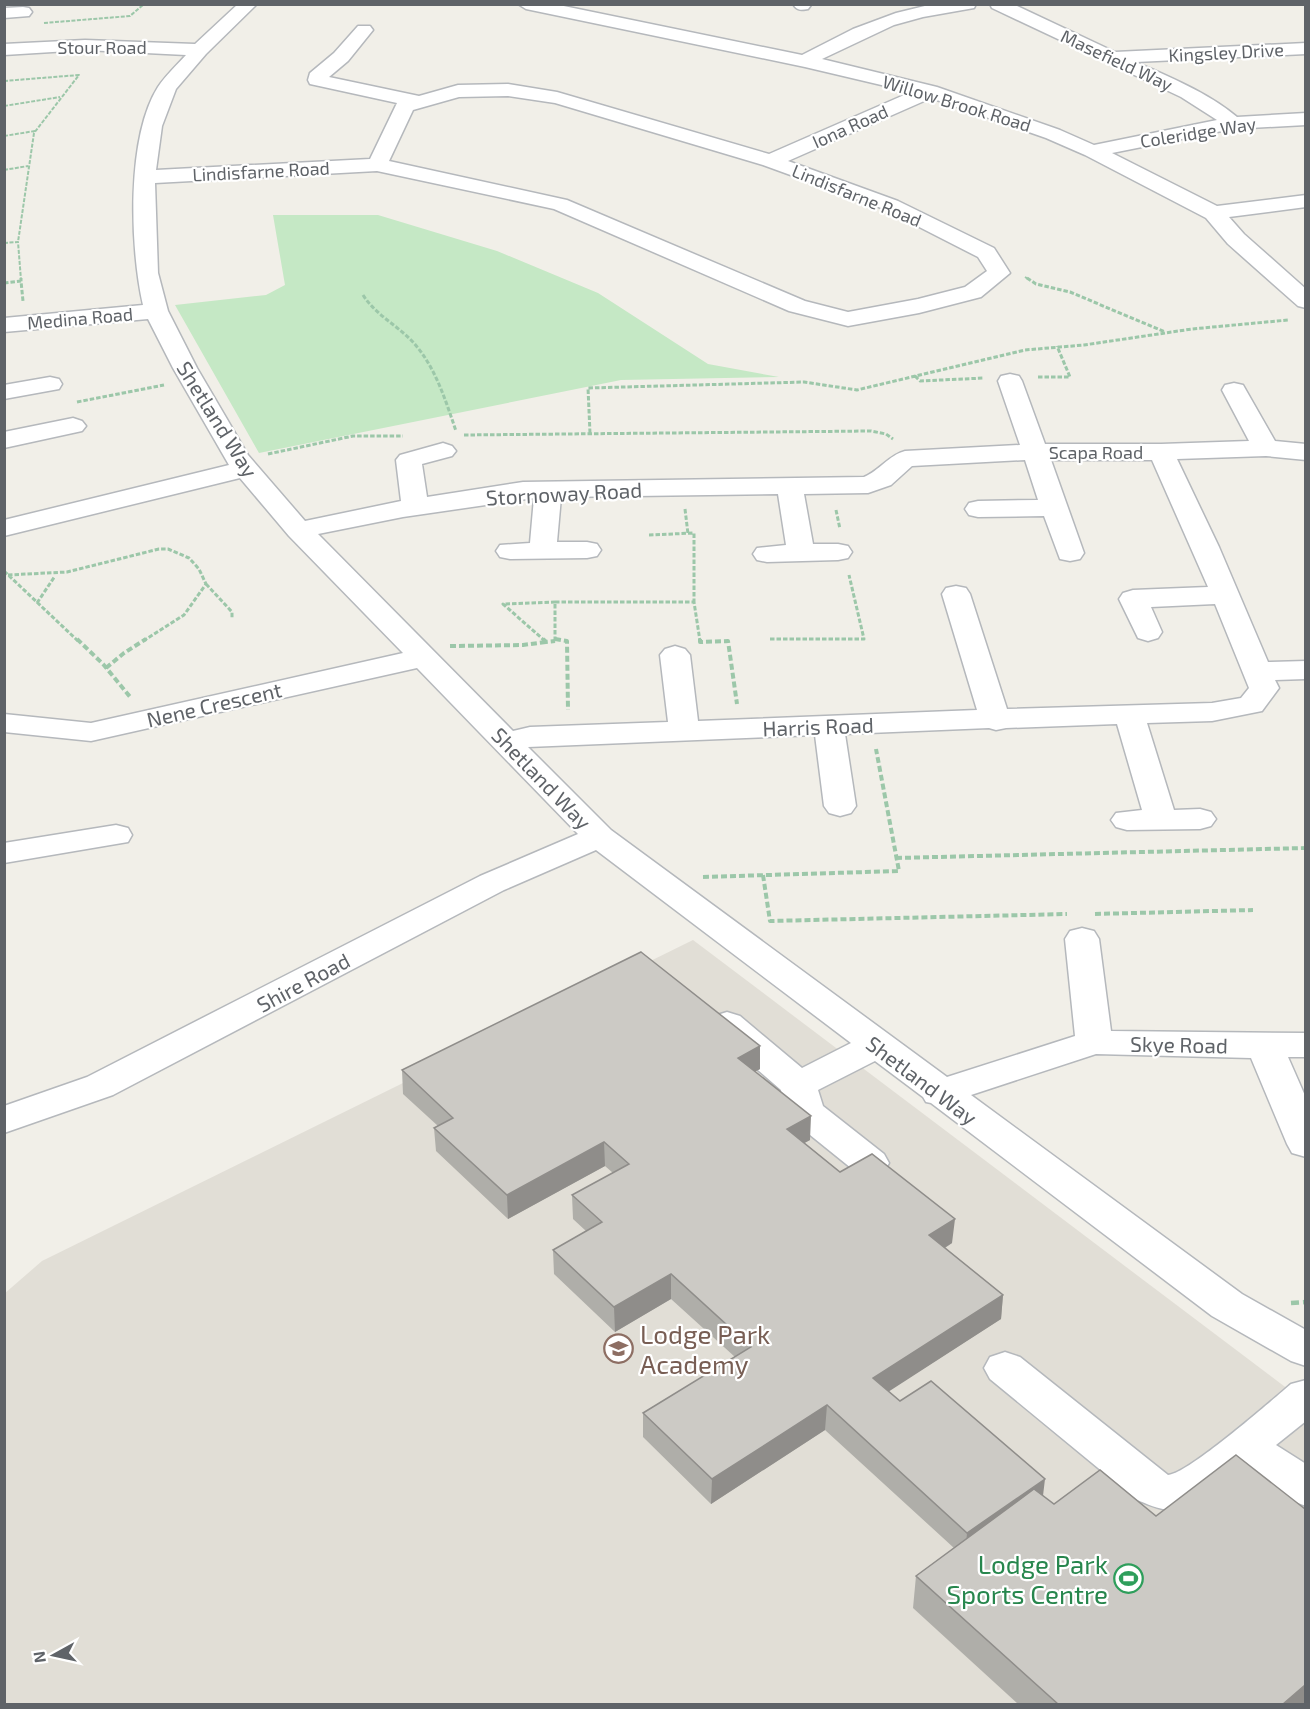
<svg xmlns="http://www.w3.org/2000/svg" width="1310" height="1709" font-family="'Exo 2',sans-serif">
	<rect width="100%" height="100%" fill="#f1efe8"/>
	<path fill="#e1ded6" d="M693,940L1305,1402V1704H5L4,1294L42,1261Z"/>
	<path fill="#c5e8c5" d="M273,215H378L497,251L598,293L708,364L779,377L621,380L259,453L175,305L266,295L285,285Z"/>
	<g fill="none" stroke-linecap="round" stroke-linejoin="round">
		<defs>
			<path id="minor" d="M238,4H257L206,54L176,89L162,126L156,170L370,159L397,103L310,84L308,80L310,73L334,53L358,26H370L373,30L348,61L329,77L419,96L458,85L508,84L557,92L769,154L911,92L805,67L526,9L518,4H554L802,55L853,29L896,13L933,4H976L974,8L923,17L894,25L822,59L937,87L1060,130L1094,145L1217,120L1181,97L992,8L990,4H1013L1115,52L1306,43V54L1136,62C1171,78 1207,92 1237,117L1306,113V125L1232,129L1112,153L1217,206L1306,195V207L1229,217L1244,234L1306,289V308L1298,306L1228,244L1206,218L1085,155L1046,138L931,98L788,161L898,201L994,248L1010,273L981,297L919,313L848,326L789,311L554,209L377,171L155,183L158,273L168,311L197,368L248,455L305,521L401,501L396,460L400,455L443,443L452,446L456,451L452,456L422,464L427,497L523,482L864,477C879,471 889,455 905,451L1020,445L998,381L1001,376L1010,374L1019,376L1022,381L1045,444H1161L1249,441L1222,390L1225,385L1234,383L1243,385L1275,441L1306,444V460L1266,456L1177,459L1219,547L1268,662L1306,661V679L1275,680L1279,688L1262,711L1212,721L1147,723L1174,810L1200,809L1211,812L1216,819L1211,826L1200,829L1127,830L1116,827L1111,820L1116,813L1142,810L1117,724L1006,728L996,730L989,728L845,734L856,806L851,813L840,816L829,813L824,806L815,735L528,747L611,830L947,1077L1075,1036L1065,939L1070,931L1082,928L1094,931L1099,939L1111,1031L1306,1033V1057H1288L1306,1098V1157L1292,1153L1287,1144L1251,1058L1096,1054L971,1095L1242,1294L1306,1330V1366L1291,1361L1212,1316L931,1103L926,1102L923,1097L875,1061L818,1090L823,1106L884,1154L889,1163L884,1172L870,1176L856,1172L794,1122L782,1099L781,1090L714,1032L709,1024L714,1016L727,1012L740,1016L802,1068L851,1043L596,850L504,890L113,1095L4,1133V1106L87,1077L480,876L578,834L417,668L91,741L4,732V714L91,723L403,653L289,536L240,478L4,536V520L229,465L173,368L148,319L4,332V318L143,305C130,248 126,138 158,87C166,75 177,65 186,55L85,50L4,55V44L85,40L195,44ZM508,96L555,103L763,165L884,209L978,257L987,271L965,287L918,299L848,312L805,301L567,200L389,161L413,110L459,97ZM1025,460L1038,500L978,501L969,503L965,509L969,515L978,517L1044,516L1060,559L1070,561L1080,559L1084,553L1051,460H1152L1208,587L1133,590L1123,593L1119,599L1138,638L1148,641L1158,638L1162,632L1151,607L1215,604L1249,688L1241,698L1212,703L1007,709L970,594L966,588L956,586L946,588L942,594L977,710L698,721L690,655L685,649L675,646L665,649L660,655L668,722L530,727L513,731L318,534L403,517L534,498L530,543L500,545L496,551L500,557L510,559L587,558L597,556L601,550L597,544L587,542H557L561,497L778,494L786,545L757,548L753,554L757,560L767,562L838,560L848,558L852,552L848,546L838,544H813L804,494L868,493L891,485L912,466Z
				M793,4H810L811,5L808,9C801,10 797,11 793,4Z
				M23,7L29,8L32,12L29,16L4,18V8Z
				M50,377L59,379L62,384L59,389L4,399V385Z
				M73,418L82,421L86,426L82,431L4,448V432Z
				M116,825L128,828L132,835L128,842L4,863V843Z
				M1005,1352L1020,1357L1168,1475C1188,1474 1271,1401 1291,1384L1306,1380V1421L1276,1445L1306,1464V1506L1290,1500L1246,1470C1227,1485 1194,1512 1169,1510C1158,1509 1147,1504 1137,1500L990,1379L984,1368L990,1357Z"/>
		</defs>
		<use href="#minor" stroke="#b5b8bc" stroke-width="3"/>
		<path stroke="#9cc7a9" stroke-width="2" stroke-dasharray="4 1.5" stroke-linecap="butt" d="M44,23L130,16L144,4
			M4,81L79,75L34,133L18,242
			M4,106L60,97
			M4,136L35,131
			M4,170L28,166
			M4,243L18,242L21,280
			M1025,277L1030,280"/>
		<path stroke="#9cc7a9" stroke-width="3" stroke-dasharray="4.5 2" stroke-linecap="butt" d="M21,278V281
			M1027,278L1036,284L1070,292L1165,332
			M4,283L21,281L23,301
			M363,295C375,314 395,324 411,340C435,365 445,399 456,431
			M915,376L920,381L984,378
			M1038,377H1070L1057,346
			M77,402L164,385
			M590,433L588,388L804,382L857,390L1025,350L1084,345L1192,329L1288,320
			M464,435L871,431L886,434L893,439
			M268,454L353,436H403
			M685,509L688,534
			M836,510L840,529
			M649,535L694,533V602
			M4,571L78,641
			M8,575L67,572L159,549H168L189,558L199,569L206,584L184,615L143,641
			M206,584L232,612V619
			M37,603L55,576
			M770,639H864L849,575
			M545,641L503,604L555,602
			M555,641V602H694L700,641"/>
		<path stroke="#9cc7a9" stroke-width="4" stroke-dasharray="6 3" stroke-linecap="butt" d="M77,639L103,664L131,698
			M543,639L546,642L555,641
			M555,639L567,641L568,710
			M700,639V642L728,641L737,704
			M450,646L523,645L546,642
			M106,668L124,653L146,639
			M896,858L1306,848
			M763,875L770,921L1067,914
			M703,877L899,871L876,749
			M1095,914L1253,910"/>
		<path stroke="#9cc7a9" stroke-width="4.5" stroke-dasharray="8 4" stroke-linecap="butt" d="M1291,1303L1306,1302"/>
		<use href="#minor" fill="#fff" fill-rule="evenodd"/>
	</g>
	<path fill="#afaea9" d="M760,1046V1069L755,1072L810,1140L804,1143L840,1172L952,1243L945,1248L1003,1295L1001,1319L888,1391L900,1401L1043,1496L1305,1704H1018L913,1608L916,1576L954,1548L825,1430L711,1504L643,1437V1413L735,1357L671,1299L615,1332L554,1274L553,1250L586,1231L573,1219L572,1195L613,1173L605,1166L508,1219L436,1151L434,1128L438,1126L403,1094L402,1070Z"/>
	<path fill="#8f8d8a" d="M760,1046V1069L737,1081L738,1058Z
		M811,1116L810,1140L786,1153L787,1129Z
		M604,1142L605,1166L508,1219L507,1195Z
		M955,1219L952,1243L927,1259L929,1235Z
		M671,1274V1299L615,1332L614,1307Z
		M1003,1295L1001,1319L871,1403L873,1378Z
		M827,1405L825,1430L711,1504L712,1479Z
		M1045,1479L1042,1504L965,1557L967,1533Z
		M1305,1685V1704H1283Z"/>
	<path fill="#cccac5" stroke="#8f8d8a" stroke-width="1.5" d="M641,952L760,1046L738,1058L811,1116L787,1129L840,1172L872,1154L955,1219L929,1235L1003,1295L873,1378L900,1401L931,1381L1045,1479L967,1533L827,1405L712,1479L643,1413L751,1347L671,1274L614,1307L553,1250L602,1222L572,1195L629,1164L604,1142L507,1195L434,1128L453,1118L402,1070Z
		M1236,1455L1305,1509V1685L1283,1704H1058L916,1576L1034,1489L1054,1504L1100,1470L1156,1516Z"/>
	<defs>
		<symbol id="school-ring" viewBox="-11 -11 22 22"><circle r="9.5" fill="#fff" stroke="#8d6e63" stroke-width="1.5"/><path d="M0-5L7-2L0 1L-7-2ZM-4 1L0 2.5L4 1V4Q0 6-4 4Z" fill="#8d6e63"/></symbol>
		<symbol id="stadium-ring" viewBox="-11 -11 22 22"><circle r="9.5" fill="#fff" stroke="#2e9e5b" stroke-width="1.5"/><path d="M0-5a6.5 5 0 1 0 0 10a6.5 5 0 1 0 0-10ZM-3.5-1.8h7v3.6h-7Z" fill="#2e9e5b"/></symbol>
	</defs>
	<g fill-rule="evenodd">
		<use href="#school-ring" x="602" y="1332" width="33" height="33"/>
		<use href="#stadium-ring" x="1112" y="1562" width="33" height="33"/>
	</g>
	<g text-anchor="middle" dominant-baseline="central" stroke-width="4.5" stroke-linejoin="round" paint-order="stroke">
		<g font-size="18" fill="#5f6368" stroke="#fff">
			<text x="102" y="47">Stour Road</text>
			<text transform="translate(1226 52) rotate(-3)">Kingsley Drive</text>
			<text transform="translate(1117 60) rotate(25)">Masefield Way</text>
			<text transform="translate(957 103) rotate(17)">Willow Brook Road</text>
			<text transform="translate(850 126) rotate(-24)">Iona Road</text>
			<text transform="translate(1198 132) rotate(-9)">Coleridge Way</text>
			<text transform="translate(261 171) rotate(-3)">Lindisfarne Road</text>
			<text transform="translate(857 195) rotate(22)">Lindisfarne Road</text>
			<text transform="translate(80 318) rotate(-5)">Medina Road</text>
			<text x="1096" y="452">Scapa Road</text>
		</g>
		<g font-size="21" fill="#5f6368" stroke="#fff">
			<text transform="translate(218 419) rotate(58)">Shetland Way</text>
			<text transform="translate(564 493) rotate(-3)">Stornoway Road</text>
			<text transform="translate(214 704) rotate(-13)">Nene Crescent</text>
			<text transform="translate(818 726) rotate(-2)">Harris Road</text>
			<text transform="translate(542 778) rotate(46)">Shetland Way</text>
			<text transform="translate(303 982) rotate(-28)">Shire Road</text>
			<text transform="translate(1179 1044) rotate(1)">Skye Road</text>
			<text transform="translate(922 1080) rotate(37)">Shetland Way</text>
		</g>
		<g font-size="26" fill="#785e54" stroke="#fff" text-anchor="start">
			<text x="640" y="1333">Lodge Park<tspan x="640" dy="30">Academy</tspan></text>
		</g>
		<g font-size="26" fill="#27864d" stroke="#fff" text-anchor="end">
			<text x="1108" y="1563">Lodge Park<tspan x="1108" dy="30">Sports Centre</tspan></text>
		</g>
	</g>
	<rect width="1310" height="1709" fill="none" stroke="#5f6368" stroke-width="12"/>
	<g transform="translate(54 1655) rotate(262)" stroke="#ffffff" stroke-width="4.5" paint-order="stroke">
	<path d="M0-4.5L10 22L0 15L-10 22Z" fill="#5f6368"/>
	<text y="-9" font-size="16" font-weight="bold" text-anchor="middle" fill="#5f6368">N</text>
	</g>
</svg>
